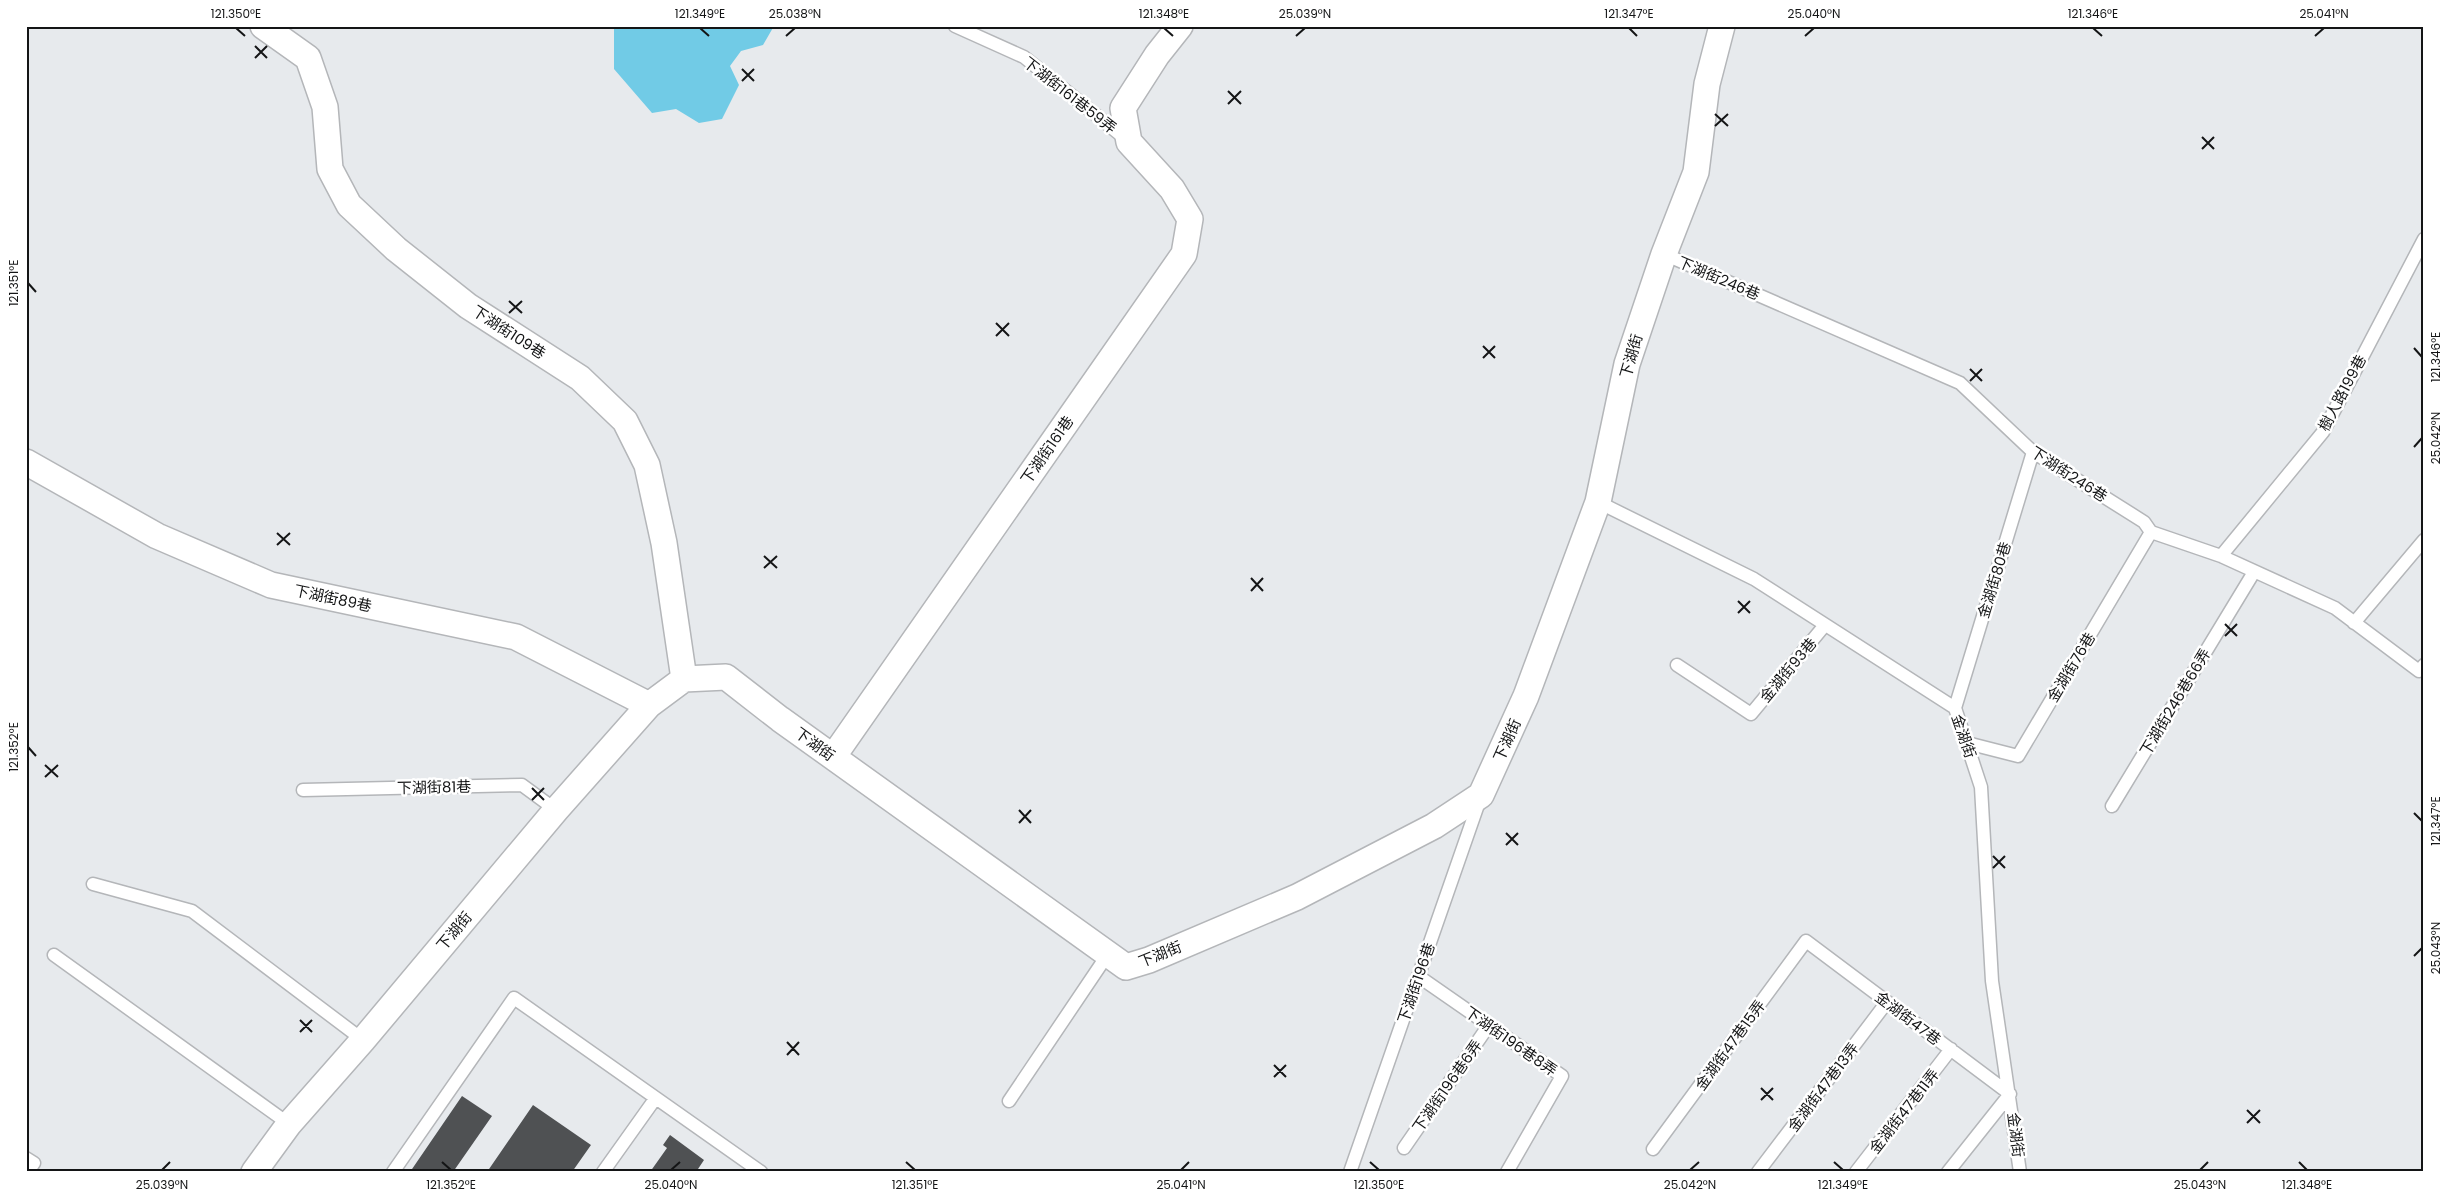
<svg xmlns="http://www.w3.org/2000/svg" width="2450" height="1198" font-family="Poppins,'Noto Sans TC',sans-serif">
	<rect width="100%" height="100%" fill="#e7eaed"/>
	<path fill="#71cbe6" d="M614,26H774L763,45L741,51L730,66L739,85L722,119L699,123L676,109L652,113L614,69Z"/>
	<path fill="#4f5153" d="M462,1096L492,1116L453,1172H410Z
		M533,1105L591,1145L572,1172H487Z
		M670,1135L704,1160L696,1172H650L667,1148L663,1145Z"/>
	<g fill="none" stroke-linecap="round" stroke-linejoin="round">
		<defs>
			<path id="service" d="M955,26L1024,57L1127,140
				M1664,254L1960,383L2033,452L2144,522L2151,532L2221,556L2335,608L2419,671L2424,665
				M1598,502L1754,579L1955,708L1981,787L1992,981L2020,1172
				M2221,556L2323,432L2424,239
				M2354,623L2424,540
				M1677,665L1751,714L1825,625
				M1955,708L2033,452
				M1967,743L2018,756L2151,532
				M303,790L522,785L556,810
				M2112,806L2254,572
				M93,884L192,911L363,1040
				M54,955L289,1124
				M1418,976L1562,1076L1507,1172
				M1009,1101L1108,954
				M1404,1148L1489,1025
				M1653,1149L1806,941L2010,1094L1948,1172
				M26,1158L34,1163L28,1172
				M393,1172L514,998L761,1172
				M603,1172L655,1099
				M1350,1172L1480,799
				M1758,1172L1887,1002
				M1856,1172L1951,1049"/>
			<path id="minor" d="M263,26L308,58L325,107L330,169L349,205L396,249L468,306L580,378L625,421L647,465L664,543L684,679
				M26,462L157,536L271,585L516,637L649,705
				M833,757L1184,254L1190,219L1172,189L1129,142L1123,108L1157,55L1180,26
				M254,1172L289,1124L363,1040L556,810L649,705L684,679L726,677L780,719L1126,967L1149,960L1297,897L1434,826L1481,795L1526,696L1598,502L1627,364L1664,254L1696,172L1707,84L1722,26"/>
		</defs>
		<use href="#service" stroke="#b4b6b9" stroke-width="15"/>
		<use href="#minor" stroke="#b4b6b9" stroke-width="28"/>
		<use href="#service" stroke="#fff" stroke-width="12"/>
		<use href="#minor" stroke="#fff" stroke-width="25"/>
	</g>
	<path fill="none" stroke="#141516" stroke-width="2" d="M236,28L245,36M700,28L709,36M1164,28L1173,36M1629,28L1637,36M2093,28L2102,36M786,36L795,28M1296,36L1305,28M1805,36L1814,28M2315,36L2324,28M255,46L267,58M255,58L267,46M742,69L754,81M742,81L754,69M1228,91L1241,104M1228,104L1241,91M1715,114L1728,126M1715,126L1728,114M2202,137L2214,149M2202,149L2214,137M28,283L36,292M509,301L522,313M509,313L522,301M996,323L1009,336M996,336L1009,323M1483,346L1495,358M2414,348L2422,357M1483,358L1495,346M1970,369L1982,381M1970,381L1982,369M2414,447L2422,438M277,533L290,545M277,545L290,533M764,556L777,568M764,568L777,556M1251,578L1263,591M1251,591L1263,578M1738,601L1750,613M1738,613L1750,601M2225,624L2237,636M2225,636L2237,624M28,747L36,756M45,765L58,777M45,777L58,765M532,788L544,800M532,800L544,788M1019,810L1031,823M2414,813L2422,821M1019,823L1031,810M1506,833L1518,845M1506,845L1518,833M1993,856L2005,868M1993,868L2005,856M2414,956L2422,948M300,1020L312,1032M300,1032L312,1020M787,1042L799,1055M787,1055L799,1042M1274,1065L1286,1077M1274,1077L1286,1065M1761,1088L1773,1100M1761,1100L1773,1088M2247,1110L2260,1123M2247,1123L2260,1110M442,1162L451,1170M906,1162L915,1170M1370,1162L1379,1170M1834,1162L1843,1170M2299,1162L2307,1170M162,1170L170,1162M671,1170L680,1162M1181,1170L1189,1162M1690,1170L1699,1162M2200,1170L2208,1162"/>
	<g text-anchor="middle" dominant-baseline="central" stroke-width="5" stroke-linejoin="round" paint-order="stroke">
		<g font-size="15" fill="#141516" stroke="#fff">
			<text transform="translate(1070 95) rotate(38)">下湖街161巷59弄</text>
			<text transform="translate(1719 278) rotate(23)">下湖街246巷</text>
			<text transform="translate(509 332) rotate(33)">下湖街109巷</text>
			<text transform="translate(1631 356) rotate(-74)">下湖街</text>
			<text transform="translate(2342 393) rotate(-62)">樹人路199巷</text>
			<text transform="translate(1047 450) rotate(-55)">下湖街161巷</text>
			<text transform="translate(2069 474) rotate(33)">下湖街246巷</text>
			<text transform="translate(1994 580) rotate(-73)">金湖街80巷</text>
			<text transform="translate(333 598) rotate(12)">下湖街89巷</text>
			<text transform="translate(2071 667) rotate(-59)">金湖街76巷</text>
			<text transform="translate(1788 670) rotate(-50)">金湖街93巷</text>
			<text transform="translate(2175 702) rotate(-59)">下湖街246巷66弄</text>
			<text transform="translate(1964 736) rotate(71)">金湖街</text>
			<text transform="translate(1507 740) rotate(-66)">下湖街</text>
			<text transform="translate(815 744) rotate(36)">下湖街</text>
			<text transform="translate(434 787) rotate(-1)">下湖街81巷</text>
			<text transform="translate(454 931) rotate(-50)">下湖街</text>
			<text transform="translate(1160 954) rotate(-22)">下湖街</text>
			<text transform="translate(1416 983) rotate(-71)">下湖街196巷</text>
			<text transform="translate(1908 1018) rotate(37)">金湖街47巷</text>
			<text transform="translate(1511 1041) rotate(35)">下湖街196巷8弄</text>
			<text transform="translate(1730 1045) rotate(-54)">金湖街47巷15弄</text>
			<text transform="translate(1447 1086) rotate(-55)">下湖街196巷6弄</text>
			<text transform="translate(1823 1087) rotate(-53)">金湖街47巷13弄</text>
			<text transform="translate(1904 1111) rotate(-52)">金湖街47巷11弄</text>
			<text transform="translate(2016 1135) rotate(83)">金湖街</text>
		</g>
	</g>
	<rect width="2450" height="1198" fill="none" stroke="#ffffff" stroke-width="55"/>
	<rect x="28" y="28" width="2394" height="1142" fill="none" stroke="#141516" stroke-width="2"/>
	<g font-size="12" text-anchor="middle" fill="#141516">
		<text x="236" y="18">121.350°E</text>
		<text x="700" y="18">121.349°E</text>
		<text x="795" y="18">25.038°N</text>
		<text x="1164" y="18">121.348°E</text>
		<text x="1305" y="18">25.039°N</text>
		<text x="1629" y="18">121.347°E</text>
		<text x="1814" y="18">25.040°N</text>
		<text x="2093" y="18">121.346°E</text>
		<text x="2324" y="18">25.041°N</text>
		<text transform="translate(14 283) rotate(-90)" y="4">121.351°E</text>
		<text transform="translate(2436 357) rotate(-90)" y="4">121.346°E</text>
		<text transform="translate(2436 438) rotate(-90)" y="4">25.042°N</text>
		<text transform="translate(14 747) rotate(-90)" y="4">121.352°E</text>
		<text transform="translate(2436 821) rotate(-90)" y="4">121.347°E</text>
		<text transform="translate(2436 948) rotate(-90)" y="4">25.043°N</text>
		<text x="162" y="1189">25.039°N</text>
		<text x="451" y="1189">121.352°E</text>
		<text x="671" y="1189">25.040°N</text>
		<text x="915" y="1189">121.351°E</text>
		<text x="1181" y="1189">25.041°N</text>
		<text x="1379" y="1189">121.350°E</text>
		<text x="1690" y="1189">25.042°N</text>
		<text x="1843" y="1189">121.349°E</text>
		<text x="2200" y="1189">25.043°N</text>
		<text x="2307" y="1189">121.348°E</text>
	</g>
</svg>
